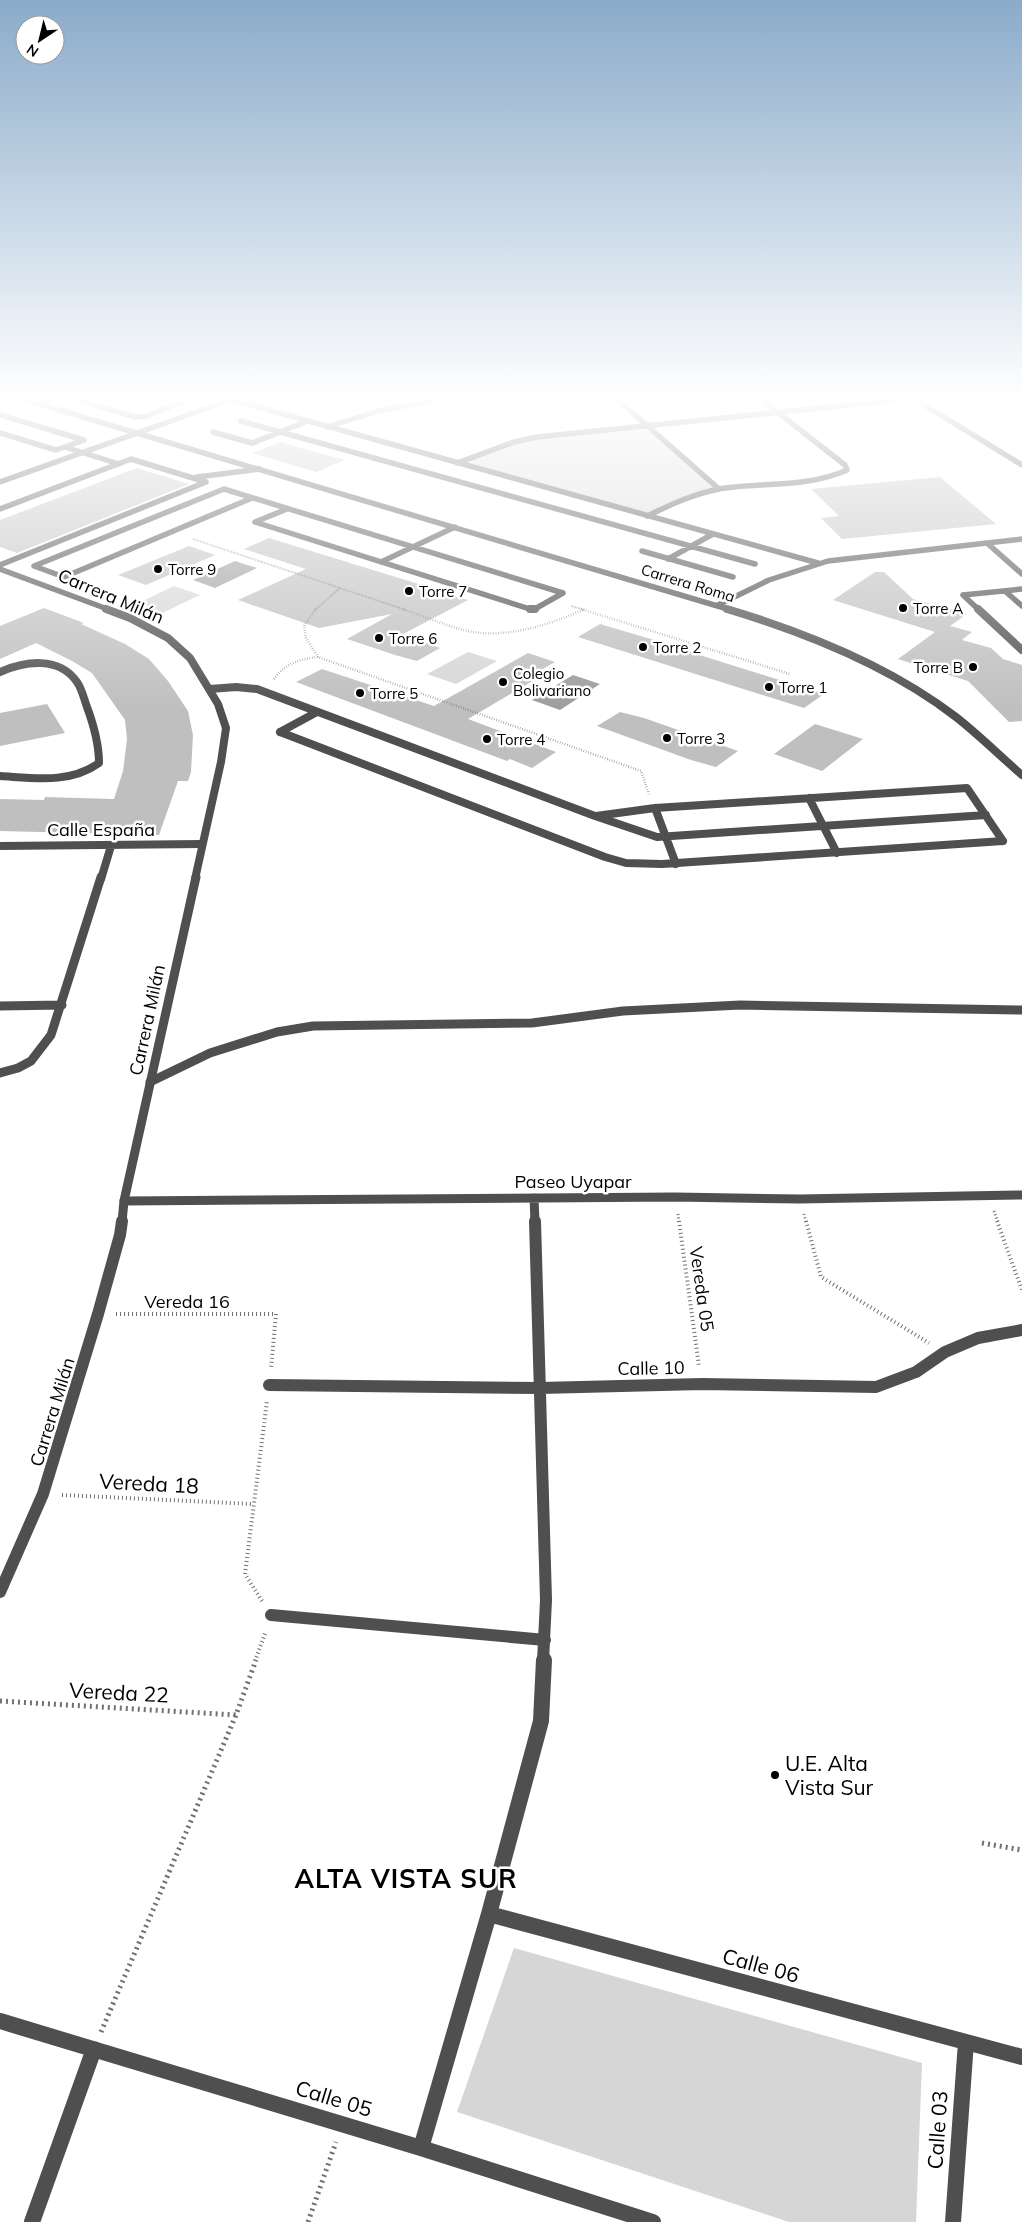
<svg xmlns="http://www.w3.org/2000/svg" width="1022" height="2222" font-family="Mulish,sans-serif">
	<rect width="100%" height="100%" fill="#fff"/>
	<path fill="#d6d6d6" d="M646,426L715,488L646,514L461,462L491,451L537,438Z
		M174,586L200,595L156,616L130,607Z
		M468,652L497,661L456,684L427,674Z
		M514,1948L922,2063L916,2222H789L457,2112Z"/>
	<path fill="#9d9d9d" d="M235,561L257,568L215,588L193,580Z
		M573,675L600,684L560,710L532,700Z"/>
	<path fill="#bfbfbf" d="M280,442L312,451L345,460L316,472L252,453Z
		M137,468L189,484L17,553L0,547V520Z
		M940,477L996,524L842,539L821,518L839,516L811,489Z
		M269,538L451,594L449,595L468,600L403,634L440,648L417,661L395,655L347,639L392,614L319,628L238,600L306,569L244,549Z
		M189,546L215,555L146,585L118,575Z
		M875,572H884L913,599L967,614L950,626L972,632L962,640L991,648L1003,659L1022,665V721L1009,722L968,681L898,659L935,632L833,600Z
		M44,608L84,623L81,624L125,644L149,659L168,681L188,711L193,735L191,772L188,781H178L159,835L0,831V799L44,800L45,797L114,799L123,771L127,739L125,720L92,673L72,661L36,643L0,659V626Z
		M600,624L688,650L687,651L824,694L804,708L578,637Z
		M528,653L555,662L539,671L546,673L468,719L556,752L532,768L510,759L507,761L296,682L322,669L434,706Z
		M47,704L65,733L0,746V713Z
		M620,712L644,718L738,751L716,767L691,760L597,726Z
		M815,724L863,739L822,771L774,754Z"/>
	<g fill="none" stroke-linecap="round" stroke-linejoin="round">
		<path stroke="#717171" stroke-width="2" stroke-dasharray="0.5 1" stroke-linecap="butt" d="M193,539L406,610
			M571,606L585,610
			M315,610L340,588"/>
		<path stroke="#717171" stroke-width="2.5" stroke-dasharray="0.5 2" stroke-linecap="butt" d="M316,609L304,626L306,638L318,657
			M402,609C424,616 446,626 468,631C506,639 548,625 583,610
			M581,609L790,674
			M274,679C284,664 300,659 318,657L641,771L649,794"/>
		<path stroke="#717171" stroke-width="3" stroke-dasharray="1 2.5" stroke-linecap="butt" d="M994,1211L998,1222
			M678,1214L679,1222
			M804,1214L806,1222"/>
		<path stroke="#717171" stroke-width="4" stroke-dasharray="1 3" stroke-linecap="butt" d="M679,1221L699,1366
			M806,1221L821,1277L929,1343
			M997,1221L1022,1290
			M116,1314H276L271,1368
			M62,1495L253,1504
			M262,1601L245,1574L267,1401
			M255,1661L266,1631"/>
		<path stroke="#717171" stroke-width="5" stroke-dasharray="2 4" stroke-linecap="butt" d="M0,1701L236,1715
			M982,1843L1022,1850
			M101,2032L236,1715L256,1660
			M308,2222L336,2142"/>
		<path stroke="#4f4f4f" stroke-width="5.5" d="M79,400L135,417L146,416L187,400
			M40,404L51,400
			M0,415L84,440
			M241,421L755,564
			M213,432L252,443L308,421
			M0,433L56,450L84,440
			M65,447L119,464
			M197,477L260,469
			M0,509L131,459L206,482
			M255,522L533,610L563,593
			M255,522L287,509
			M642,551L733,577
			M668,559L713,534
			M381,562L455,527
			M0,565L206,482
			M34,566L224,489L563,593
			M34,566L64,577L252,498
			M1005,591L1022,606
			M963,595L979,610
			M963,595L1022,589"/>
		<path stroke="#4f4f4f" stroke-width="8" d="M530,609H535
			M978,609L1022,650
			M0,672C25,661 59,656 77,682C82,689 84,699 87,707C94,726 99,743 99,763C70,784 34,778 0,776
			M210,689L236,687L257,689L595,816L657,837L986,815
			M280,732L605,857L626,863L662,864L1003,841
			M280,732L317,712
			M809,798L837,853
			M655,808L676,864
			M596,816L655,808L967,788L1003,841"/>
		<path stroke="#4f4f4f" stroke-width="9" d="M150,1082L210,1053L277,1032L313,1026L532,1023L623,1011L740,1005L1022,1010"/>
		<path stroke="#4f4f4f" stroke-width="5.5" d="M233,400L818,563
			M618,400L719,489
			M916,400L1022,465
			M327,427L381,410L436,400
			M457,463L514,442L537,437L897,400
			M0,482L230,400
			M647,516C670,505 693,494 719,489C761,482 807,488 847,470L845,465L762,400
			M987,543L1022,574
			M718,605L769,580L828,561L1022,539"/>
		<path stroke="#4f4f4f" stroke-width="8" d="M0,846L202,844
			M101,879L111,846"/>
		<path stroke="#4f4f4f" stroke-width="9" d="M0,1006L62,1005
			M0,1073L18,1068L31,1061L51,1035L101,877
			M534,1198L535,1222
			M124,1201L675,1197L800,1199L1022,1195"/>
		<path stroke="#4f4f4f" stroke-width="12" d="M535,1221L546,1600L543,1661
			M269,1385L540,1388L702,1384L876,1387L916,1372L945,1352L978,1338L1022,1330
			M271,1615L545,1640"/>
		<path stroke="#4f4f4f" stroke-width="16" d="M489,1914L1022,2057
			M0,2021L421,2148L653,2222
			M421,2148L489,1914L541,1721L544,1660
			M32,2222L94,2049
			M953,2222L966,2042"/>
		<path stroke="#4f4f4f" stroke-width="5.5" d="M26,400L731,610
			M0,569L110,610"/>
		<path stroke="#4f4f4f" stroke-width="8" d="M106,609L130,618L168,638L190,658L218,704L226,728L221,762L195,879
			M727,609C807,633 890,666 956,717C979,735 1000,756 1022,775"/>
		<path stroke="#4f4f4f" stroke-width="9" d="M122,1222L124,1201L196,877"/>
		<path stroke="#4f4f4f" stroke-width="12" d="M0,1592L43,1494L98,1314L120,1235L122,1221"/>
	</g>
	<linearGradient id="sky" x2="0" y2="1"><stop stop-color="#8aabca"/><stop offset="0.56" stop-color="#fff"/><stop offset="1" stop-color="#fff" stop-opacity="0"/></linearGradient>
	<rect width="1022" height="711" fill="url(#sky)"/>
	<g fill="#000" stroke="#fff" stroke-width="2">
		<circle cx="158" cy="569" r="5"/>
		<circle cx="409" cy="591" r="5"/>
		<circle cx="903" cy="608" r="5"/>
		<circle cx="379" cy="638" r="5"/>
		<circle cx="643" cy="647" r="5"/>
		<circle cx="973" cy="667" r="5"/>
		<circle cx="503" cy="682" r="5"/>
		<circle cx="769" cy="687" r="5"/>
		<circle cx="360" cy="693" r="5"/>
		<circle cx="667" cy="738" r="5"/>
		<circle cx="487" cy="739" r="5"/>
		<circle cx="775" cy="1775" r="5"/>
	</g>
	<g text-anchor="middle" dominant-baseline="central" stroke-width="5" stroke-linejoin="round" paint-order="stroke">
		<g font-size="15" fill="#000" stroke="#fff" text-anchor="start">
			<text x="168" y="569">Torre 9</text>
			<text x="419" y="591">Torre 7</text>
			<text x="913" y="608">Torre A</text>
			<text x="389" y="638">Torre 6</text>
			<text x="653" y="647">Torre 2</text>
			<text x="963" y="667" text-anchor="end">Torre B</text>
			<text x="513" y="673">Colegio<tspan x="513" dy="17">Bolivariano</tspan></text>
			<text x="779" y="687">Torre 1</text>
			<text x="370" y="693">Torre 5</text>
			<text x="677" y="738">Torre 3</text>
			<text x="497" y="739">Torre 4</text>
		</g>
		<g font-size="15" fill="#000" stroke="#fff">
			<text transform="translate(688 583) rotate(17)">Carrera Roma</text>
		</g>
		<g font-size="18" fill="#000" stroke="#fff">
			<text transform="translate(111 596) rotate(23)">Carrera Milán</text>
			<text x="101" y="829">Calle España</text>
			<text transform="translate(147 1020) rotate(-78)">Carrera Milán</text>
			<text x="573" y="1181">Paseo Uyapar</text>
			<text transform="translate(702 1289) rotate(82)">Vereda 05</text>
			<text x="187" y="1301">Vereda 16</text>
			<text transform="translate(651 1368) rotate(-1)">Calle 10</text>
			<text transform="translate(52 1412) rotate(-73)">Carrera Milán</text>
		</g>
		<g font-size="21" fill="#000" stroke="#fff">
			<text transform="translate(149 1483) rotate(3)">Vereda 18</text>
			<text transform="translate(119 1692) rotate(3)">Vereda 22</text>
			<text transform="translate(761 1965) rotate(15)">Calle 06</text>
			<text transform="translate(334 2098) rotate(17)">Calle 05</text>
			<text transform="translate(937 2130) rotate(-86)">Calle 03</text>
		</g>
		<g font-size="21" fill="#000" stroke="#fff" text-anchor="start">
			<text x="785" y="1763">U.E. Alta<tspan x="785" dy="24">Vista Sur</tspan></text>
		</g>
		<g font-size="26" font-weight="bold" letter-spacing="1" fill="#000" stroke="#fff">
			<text x="406" y="1878">ALTA VISTA SUR</text>
		</g>
	</g>
	<g transform="translate(40 40) rotate(215)"><circle r="24" fill="#ffffff" stroke="#999999"/>
	<path d="M0-4L9 19L0 12L-9 19Z" fill="#000000"/>
	<text y="-8" font-size="14" font-weight="bold" text-anchor="middle" fill="#000000">N</text>
	</g>
</svg>
